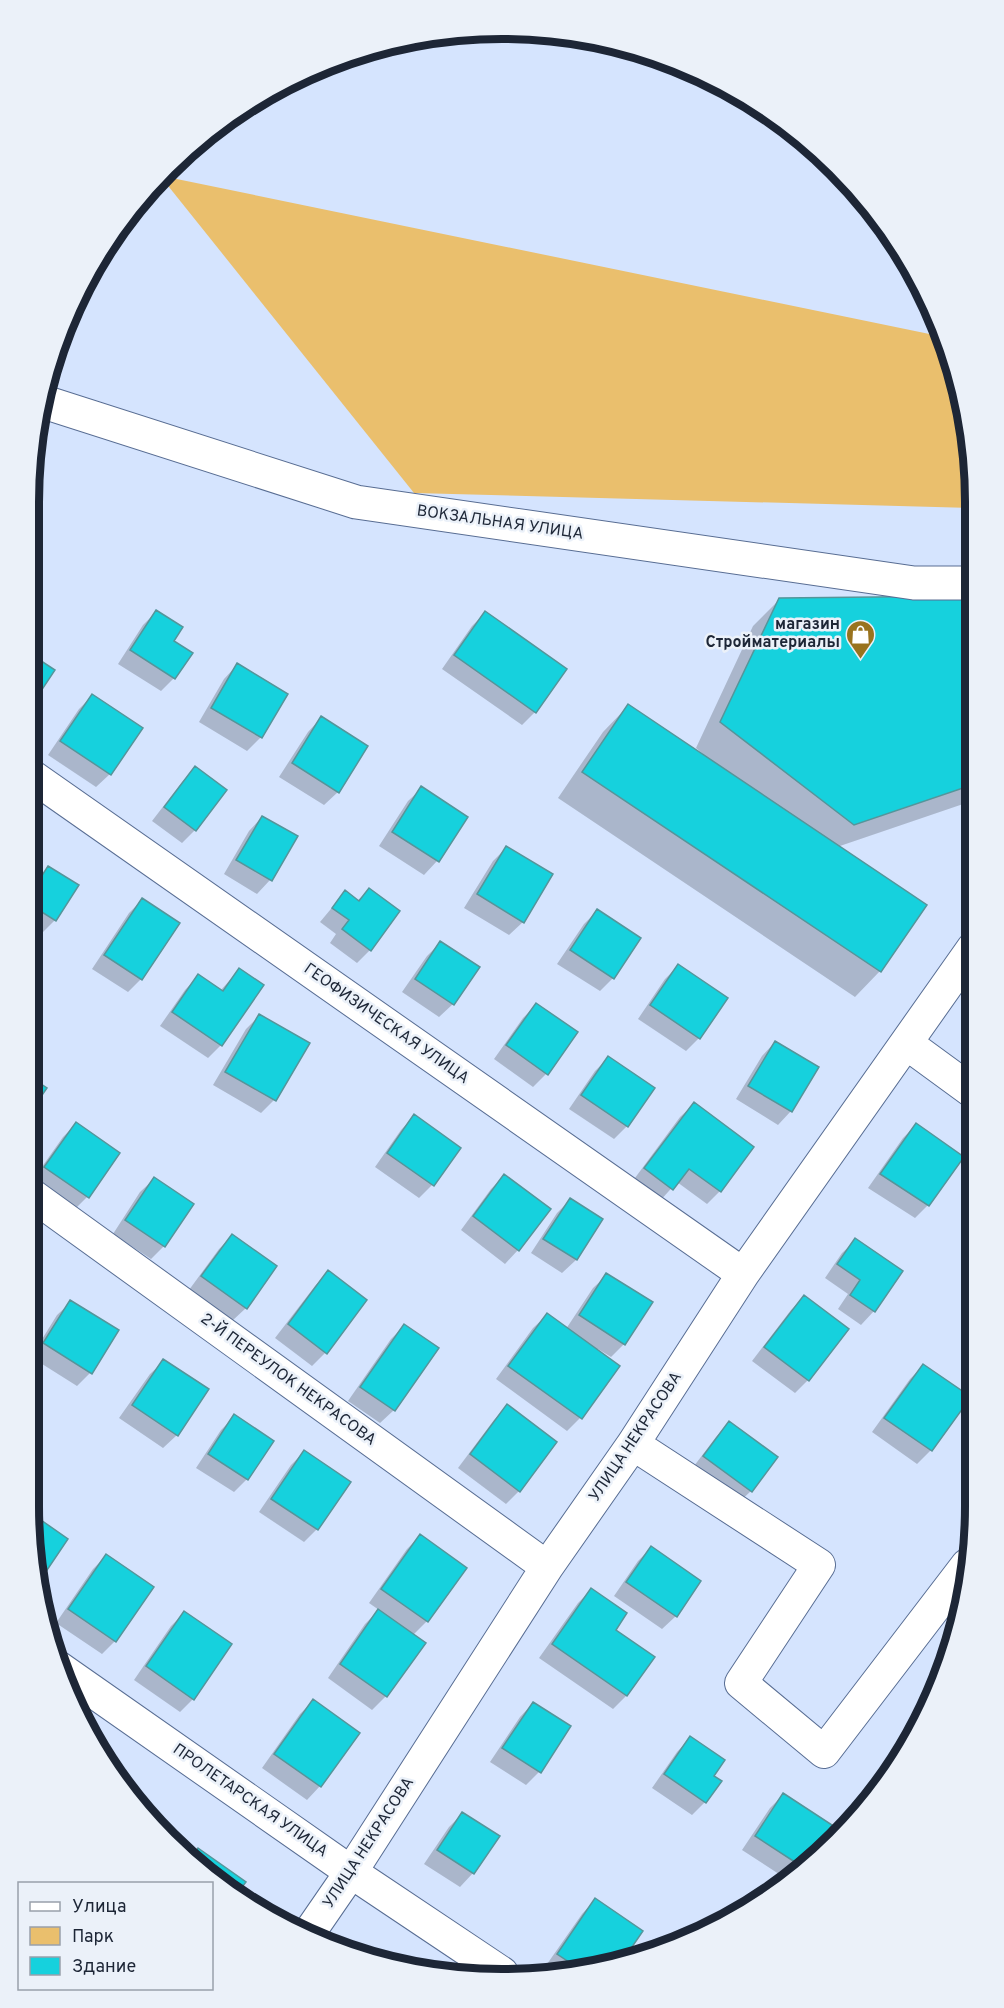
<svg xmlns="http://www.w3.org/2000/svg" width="1004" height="2008" font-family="Overpass,sans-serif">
	<rect width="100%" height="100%" fill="#d5e4fe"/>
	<path fill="#eabf6d" d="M162,176L944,337L971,440L972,508L414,493L161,177Z"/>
	<path fill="#0003" d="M972,597V801L837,847L880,971L855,997L558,798L603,732L628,706L702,756L703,754L696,748L753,626L779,600Z
		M156,612L172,641L174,678L161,691L118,664L143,625Z
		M485,613L535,712L522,725L442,669L472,626Z
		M237,665L286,694L261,737L247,751L199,722L224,679Z
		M92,696L141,728L110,774L96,787L48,755L79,709Z
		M321,718L338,792L324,805L279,777L308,732Z
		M195,768V830L182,843L152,821L182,782Z
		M422,788L466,817L437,861L424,875L379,846L408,801Z
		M262,817L296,837L270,880L257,894L224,874L249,831Z
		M506,848L523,922L509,935L464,908L493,861Z
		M48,868L55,920L42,933L29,925V890L34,881Z
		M369,890L370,950L357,963L330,943L336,934L320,922L345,892L357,901Z
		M142,900L141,979L128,992L92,969L129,913Z
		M597,911L613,978L600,991L557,964L584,924Z
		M441,942L478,967L453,1004L439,1017L402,992L427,956Z
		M678,966L699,1038L686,1051L638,1019L665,979Z
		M239,970L221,1045L208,1058L160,1026L185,990L198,976L220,991Z
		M536,1005L546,1074L533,1087L494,1059L523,1018Z
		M259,1016L274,1100L261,1113L213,1085L246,1029Z
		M973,1036V1057L964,1051Z
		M775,1042L791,1111L778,1125L736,1099L762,1056Z
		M608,1058L627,1126L614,1139L569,1109L595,1071Z
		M694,1104L720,1191L707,1204L677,1182L659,1202L632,1182L680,1117Z
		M414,1116L459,1148L432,1185L419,1198L375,1167L401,1130Z
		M76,1124L87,1197L74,1210L32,1181L63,1137Z
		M916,1125L928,1205L915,1218L868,1188L903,1138Z
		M504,1176L518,1250L505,1264L461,1230L491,1189Z
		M154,1179L164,1246L151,1259L113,1234L140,1192Z
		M570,1200L601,1220L576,1260L562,1273L531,1253L557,1213Z
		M232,1236L246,1308L232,1321L189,1290L219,1249Z
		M856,1240L901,1272L874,1311L861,1325L838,1309L848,1294L825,1278L842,1253Z
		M328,1272L325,1353L312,1366L275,1338L315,1286Z
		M607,1275L624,1344L611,1357L598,1349L596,1351L618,1367L580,1418L567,1431L496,1379L533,1328L547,1315L566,1329L593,1288Z
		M804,1297L808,1380L795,1393L752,1361L791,1310Z
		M71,1302L90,1373L77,1386L31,1357L57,1315Z
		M404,1326L394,1410L380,1423L348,1401L391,1339Z
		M164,1361L177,1435L163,1448L119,1418L150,1374Z
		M923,1366L969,1397L931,1450L917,1464L872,1432L910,1379Z
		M507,1406L519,1491L506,1504L458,1468L494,1420Z
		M235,1416L247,1479L234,1492L196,1468L221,1430Z
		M729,1423L775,1458L751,1491L737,1504L691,1470L716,1437Z
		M304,1452L317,1529L304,1542L259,1512L291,1465Z
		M420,1536L427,1621L413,1635L424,1643L386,1696L372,1710L328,1678L365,1624L379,1610L369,1603L407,1549Z
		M651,1548L676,1616L662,1629L614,1596L638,1561Z
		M106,1556L115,1641L102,1654L56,1623L93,1569Z
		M591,1590L614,1630L653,1657L626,1696L613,1709L539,1658L578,1603Z
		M184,1613L193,1699L180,1712L134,1680L171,1626Z
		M939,1682L927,1715L913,1735L907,1731Z
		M313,1701L320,1786L307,1800L262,1768L300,1714Z
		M533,1703L539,1772L526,1785L490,1762L520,1717Z
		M690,1738L712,1776L705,1802L692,1815L652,1788L677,1752Z
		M783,1795L804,1864L785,1878L742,1850L770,1808Z
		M462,1814L498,1837L473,1873L460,1887L424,1864L449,1827Z
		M595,1900L623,1958L563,1975H556L545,1967L582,1914Z"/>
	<path fill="#16d1dd" stroke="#55959a" stroke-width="1.5" d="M972,596V785L854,825L720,722L779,598Z
		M156,610L183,627L174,641L193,653L175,679L130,650Z
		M485,611L567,669L536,713L454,655Z
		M29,653L55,670L29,709Z
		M237,663L288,694L262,738L211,708Z
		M92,694L143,728L111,775L60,741Z
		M628,704L927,905L881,972L582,772Z
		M321,716L368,746L339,793L292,763Z
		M195,766L227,790L196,831L164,807Z
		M421,786L468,817L439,862L392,832Z
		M262,816L298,836L272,881L236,860Z
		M506,846L553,874L524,923L477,894Z
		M48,866L79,885L56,921L29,904V896Z
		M369,888L400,911L371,951L342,929L349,920L332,908L345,890L359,901Z
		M142,898L180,923L142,980L104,955Z
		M597,909L641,938L614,979L570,950Z
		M440,941L480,967L454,1005L415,979Z
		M678,964L728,998L700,1039L650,1005Z
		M239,968L264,985L222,1046L172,1012L198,974L223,991Z
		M536,1003L578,1032L548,1075L506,1045Z
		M259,1014L310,1043L276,1101L225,1072Z
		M775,1041L819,1067L792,1112L748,1086Z
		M608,1056L655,1088L628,1127L581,1095Z
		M29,1076L47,1088L29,1114Z
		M694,1102L754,1147L721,1192L689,1169L673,1190L644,1168Z
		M414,1114L461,1148L434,1186L387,1153Z
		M76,1122L120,1153L89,1198L44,1167Z
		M916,1123L964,1157L929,1206L880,1174Z
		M504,1174L551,1209L519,1251L473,1216Z
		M154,1177L194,1204L165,1247L125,1220Z
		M570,1198L603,1219L577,1260L543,1239Z
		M232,1234L277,1266L247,1309L201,1276Z
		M855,1238L903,1271L875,1312L850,1295L860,1280L837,1264Z
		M29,1270L35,1274L29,1283Z
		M328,1270L367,1300L327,1354L288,1324Z
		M606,1273L653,1302L625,1345L579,1315Z
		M804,1295L849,1329L809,1381L764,1347Z
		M70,1300L119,1330L92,1374L43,1343Z
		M547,1313L620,1366L582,1419L508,1366Z
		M404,1324L439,1348L395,1411L360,1387Z
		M163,1359L209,1389L178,1436L132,1405Z
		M923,1364L971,1397L932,1451L884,1418Z
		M507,1404L557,1442L520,1492L470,1454Z
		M234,1414L274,1441L248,1480L208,1454Z
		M729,1421L778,1457L752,1492L703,1456Z
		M304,1450L351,1482L318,1530L271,1499Z
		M31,1513L68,1539L41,1579L30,1515Z
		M420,1534L467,1568L428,1622L381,1589Z
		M651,1546L701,1581L677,1617L626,1582Z
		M106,1554L154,1587L116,1642L68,1609Z
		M591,1588L627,1613L616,1630L655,1657L627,1696L552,1644Z
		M378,1609L426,1643L387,1697L340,1664Z
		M184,1611L232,1644L194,1700L146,1666Z
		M937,1689L927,1715L923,1720L919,1717Z
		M313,1699L360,1733L321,1787L274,1754Z
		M533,1702L571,1726L541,1773L502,1748Z
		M690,1736L725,1760L714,1776L722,1781L706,1803L664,1774Z
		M118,1778L135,1790L130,1798L127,1795Z
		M783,1793L832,1825L808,1862L801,1866L755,1836Z
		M462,1812L500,1836L474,1874L437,1850Z
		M198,1848L246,1882L236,1895L189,1861Z
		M595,1898L643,1931L625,1957L581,1970L557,1954Z"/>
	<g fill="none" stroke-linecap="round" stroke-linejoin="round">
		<defs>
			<path id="minor" d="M29,774L743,1274
				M906,1043L973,1092
				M29,1193L547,1567
				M633,1444L819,1565L741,1683L824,1752L967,1565
				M58,1667L351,1872L502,1973
				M309,1933L351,1872L547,1567L633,1444L743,1274L973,948"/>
			<path id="secondary" d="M41,401L356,502L914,583H972"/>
		</defs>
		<use href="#minor" stroke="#586d93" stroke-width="34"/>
		<use href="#secondary" stroke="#586d93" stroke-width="35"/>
		<use href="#minor" stroke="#fff" stroke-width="32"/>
		<use href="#secondary" stroke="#fff" stroke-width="33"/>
	</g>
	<defs>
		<symbol id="shop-pin" viewBox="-11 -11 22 30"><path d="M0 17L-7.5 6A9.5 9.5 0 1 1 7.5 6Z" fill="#99731e" stroke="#ebf1f9"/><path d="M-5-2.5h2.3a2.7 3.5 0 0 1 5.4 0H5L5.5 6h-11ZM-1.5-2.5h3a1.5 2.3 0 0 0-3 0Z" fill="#fff"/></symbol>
	</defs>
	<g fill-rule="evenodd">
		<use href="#shop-pin" x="844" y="618" width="33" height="45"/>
	</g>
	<g text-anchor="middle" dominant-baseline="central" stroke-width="5" stroke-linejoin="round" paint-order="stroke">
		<g font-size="16" fill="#1d2636" stroke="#ebf1f9">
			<text transform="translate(500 523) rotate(8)">ВОКЗАЛЬНАЯ УЛИЦА</text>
			<text transform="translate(386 1024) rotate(35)">ГЕОФИЗИЧЕСКАЯ УЛИЦА</text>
			<text transform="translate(288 1380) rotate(36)">2-Й ПЕРЕУЛОК НЕКРАСОВА</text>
			<text transform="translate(636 1437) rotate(-56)">УЛИЦА НЕКРАСОВА</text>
			<text transform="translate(250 1801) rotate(35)">ПРОЛЕТАРСКАЯ УЛИЦА</text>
			<text transform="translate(369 1843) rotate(-57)">УЛИЦА НЕКРАСОВА</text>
		</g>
		<g font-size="16" font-weight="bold" fill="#1d2636" stroke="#ebf1f9" text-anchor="end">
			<text x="840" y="625">магазин<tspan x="840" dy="18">Стройматериалы</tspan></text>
		</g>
	</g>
	<path d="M0 0H1004V2008H0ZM502 39H502A463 463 0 0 1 965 502V1506A463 463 0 0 1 502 1969H502A463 463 0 0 1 39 1506V502A463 463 0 0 1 502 39Z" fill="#ebf1f9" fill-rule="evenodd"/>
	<path fill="none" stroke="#1d2636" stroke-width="8" d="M502 39H502A463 463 0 0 1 965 502V1506A463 463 0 0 1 502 1969H502A463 463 0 0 1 39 1506V502A463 463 0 0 1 502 39Z"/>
	<rect x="18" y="1882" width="195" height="108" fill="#ebf1f9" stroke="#99a0ab" stroke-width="1.5"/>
	<rect x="30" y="1902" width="30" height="9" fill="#ffffff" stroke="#99a0ab" stroke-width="1.5"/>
	<text x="72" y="1912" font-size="18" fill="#1d2636">Улица</text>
	<rect x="30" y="1927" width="30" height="18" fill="#eabf6d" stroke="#99a0ab" stroke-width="1.5"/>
	<text x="72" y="1942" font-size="18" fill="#1d2636">Парк</text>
	<rect x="30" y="1957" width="30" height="18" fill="#16d1dd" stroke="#99a0ab" stroke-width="1.5"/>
	<text x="72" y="1972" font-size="18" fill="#1d2636">Здание</text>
</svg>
